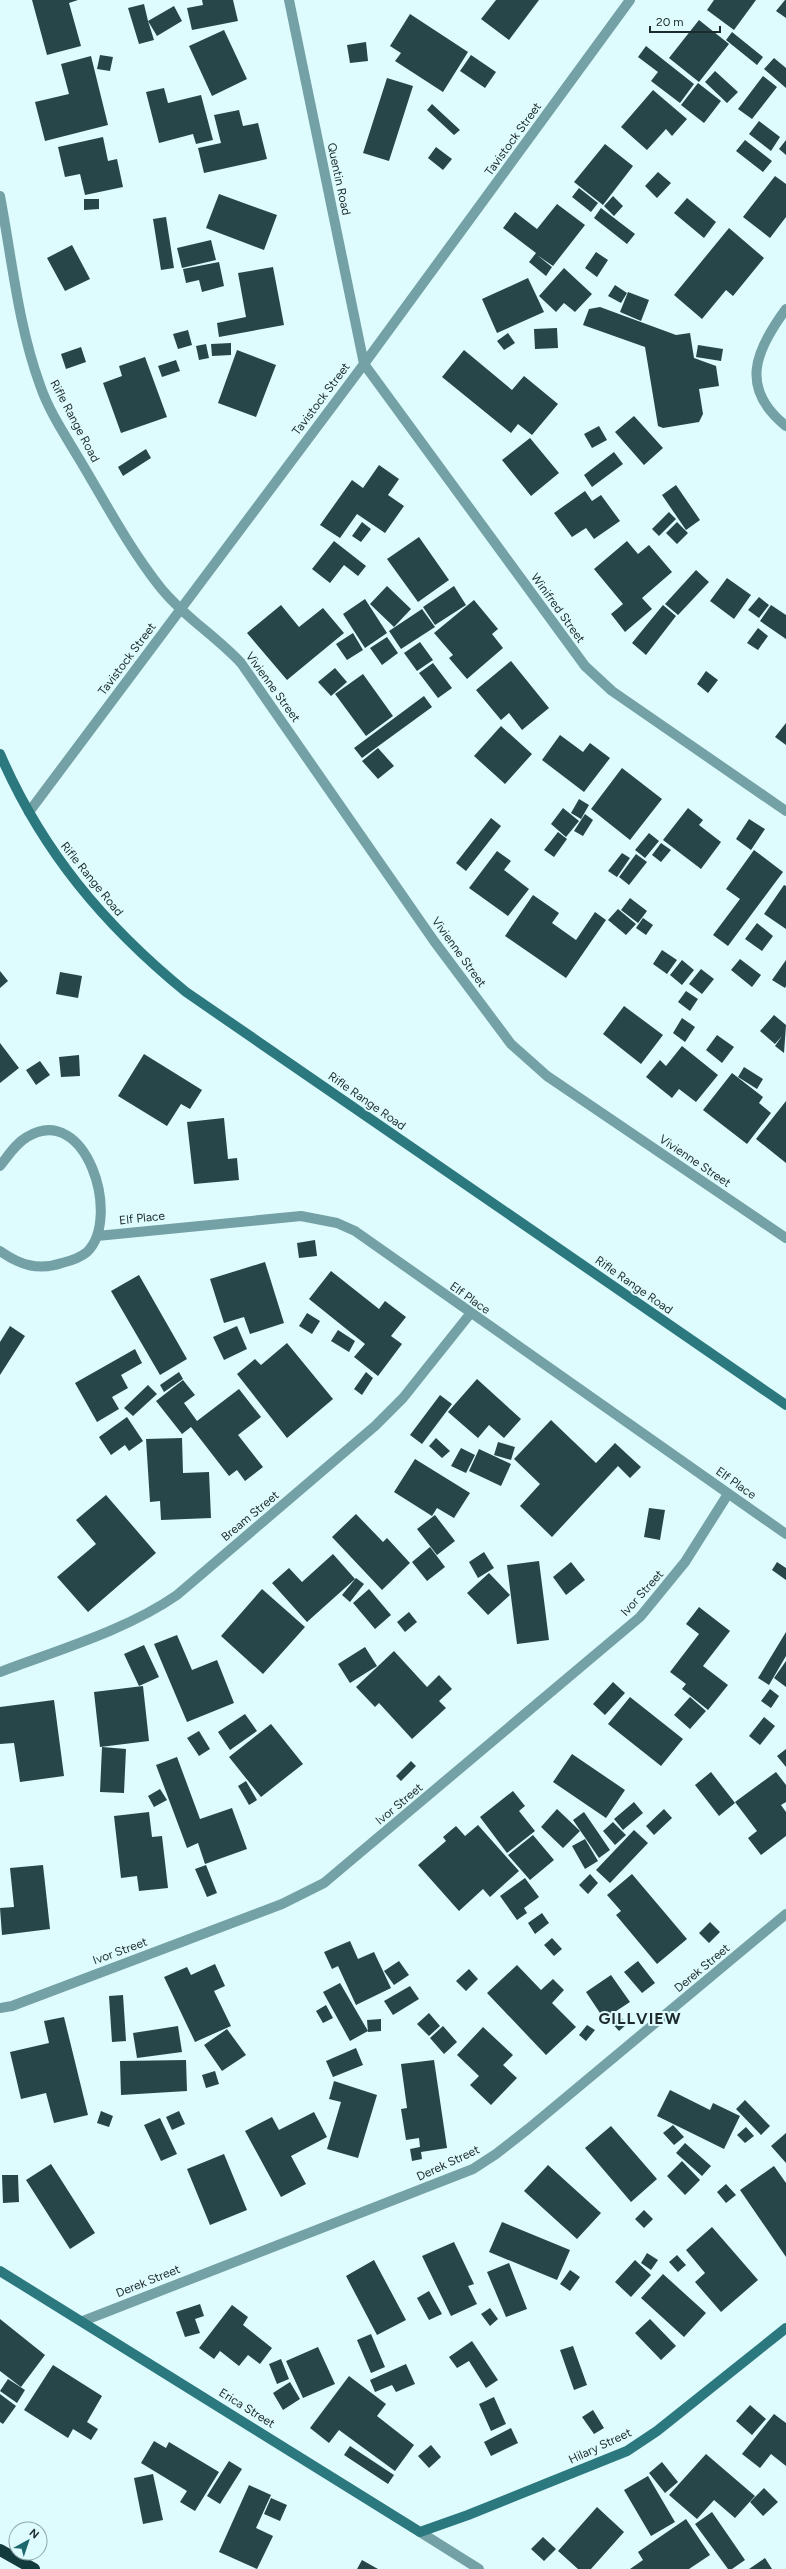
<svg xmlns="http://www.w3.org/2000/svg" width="786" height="2569" font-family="Figtree,sans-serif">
	<rect width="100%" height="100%" fill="#defbfd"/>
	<path fill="#274649" d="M32,0H78L69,3L81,46L47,55Z
		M202,0H233L238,21L192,30L187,8L203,5Z
		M496,0H539L509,40L481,19Z
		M714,0H756L734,30L707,10Z
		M785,0H786V18L776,11Z
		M144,4L148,21L174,6L182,21L157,36L148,21L154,40L139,44L128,8Z
		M410,14L468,52L443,92L395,61L401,53L390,46Z
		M699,20L729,44L699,82L669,58Z
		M224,30L247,79L212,96L189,46Z
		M732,32L763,57L757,65L726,40Z
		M366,42L368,61L350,63L347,45Z
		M646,46L694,84L680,103L651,81L658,72L638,57Z
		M100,55L113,57L110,71L97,69Z
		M471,55L496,72L485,88L460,71Z
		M91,56L108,125L45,141L35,102L69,94L61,64Z
		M774,58L786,68V88L764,69Z
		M715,71L738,92L727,103L705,82Z
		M763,76L777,87L752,119L738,109Z
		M387,78L413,86L389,161L363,153Z
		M698,83L721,101L704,123L681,105Z
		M164,88L168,103L201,95L213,140L196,144L193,134L159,143L146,92Z
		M653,90L687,119L672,136L666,129L647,150L621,127Z
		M432,104L460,130L454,135L427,110Z
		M239,110L243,126L258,123L267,159L204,173L198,148L221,143L214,115Z
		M759,121L780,137L771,151L749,134Z
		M103,137L108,161L117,159L123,187L85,195L80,174L65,177L58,147Z
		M745,140L772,161L763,172L736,151Z
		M786,140V155L779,149Z
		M605,144L633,166L603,205L574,182Z
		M436,147L452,159L443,170L428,158Z
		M658,172L671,183L657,198L645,186Z
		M775,176L786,184V217L770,238L743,217Z
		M579,188L598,203L591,212L572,197Z
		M219,194L277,215L264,250L206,228Z
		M613,196L623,206L614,216L604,206Z
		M687,198L716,222L704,238L674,213Z
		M84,199H99V209L84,210Z
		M557,204L585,225L553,266L537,255L552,267L546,276L529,262L536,253L503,228L515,212L537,229Z
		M601,208L635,234L627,244L594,218Z
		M166,217L174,268L161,270L153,219Z
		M729,228L764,258L733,296L726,290L702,319L674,295Z
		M211,240L216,260L182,268L177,248Z
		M72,245L90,279L65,291L47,258Z
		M596,252L608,260L597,277L585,268Z
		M219,262L224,286L202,292L199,280L186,283L183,269Z
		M273,267L284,325L219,337L217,323L246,317L238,273Z
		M564,268L592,294L575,312L564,303L556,312L539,296Z
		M528,278L544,312L497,333L482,299Z
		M615,285L627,293L621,303L608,296Z
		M628,292L649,300L641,321L620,312Z
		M600,307L676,335L690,333L694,358L716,366L719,386L699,389L703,414L699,422L663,428L658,426L645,347L583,325L589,309Z
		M557,328L558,348L535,349L534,329Z
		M188,330L192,345L178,349L173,334Z
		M508,333L515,343L504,350L497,341Z
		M231,343V355L212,356L211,344Z
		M206,344L209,358L199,360L196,346Z
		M698,345L723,349L721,361L696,357Z
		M81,347L86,362L66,369L61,354Z
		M237,350L276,365L256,417L218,403Z
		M464,350L512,390L524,376L558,404L532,435L518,424L511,433L442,377Z
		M145,357L167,417L121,433L103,383L122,376L119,366Z
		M176,360L180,371L162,377L158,366Z
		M634,416L663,448L644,465L615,432Z
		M599,426L607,440L592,448L584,434Z
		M530,438L559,473L531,496L502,460Z
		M146,449L151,458L123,476L118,467Z
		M614,452L623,464L592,487L584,475Z
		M379,465L399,479L388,495L404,506L385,533L357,514L340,538L320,525L352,480L363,488Z
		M676,485L700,520L686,530L662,495Z
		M585,491L592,501L601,495L620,521L594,539L586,528L572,537L554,513Z
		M669,512L676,519L659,536L652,529Z
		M362,522L371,529L361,542L352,536Z
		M677,522L688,533L677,544L666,533Z
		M419,537L449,580L418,602L387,559Z
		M334,541L366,566L358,576L344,565L330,583L312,569Z
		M627,541L638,554L649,545L672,572L642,598L652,609L625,632L611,614L623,604L594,569Z
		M696,570L709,582L678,615L665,604Z
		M727,578L751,595L734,619L710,601Z
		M387,586L411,609L394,627L370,604Z
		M454,586L466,605L435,625L423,607Z
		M759,597L769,605L759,618L748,610Z
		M365,599L387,633L365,648L343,614Z
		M474,600L498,629L492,634L503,648L467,679L449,658L453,655L434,633Z
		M281,605L299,627L323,608L344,633L287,680L247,633Z
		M663,605L676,616L646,655L632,643Z
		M771,605L786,615V639L760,621Z
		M422,609L435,627L401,649L389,631Z
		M758,628L768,636L758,650L747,643Z
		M353,633L363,650L347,660L336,644Z
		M387,637L398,653L382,665L370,648Z
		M420,642L433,660L417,671L404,653Z
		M511,661L549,708L522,730L509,713L501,720L476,690Z
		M433,663L452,688L438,698L419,673Z
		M335,668L347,682L331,696L318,682Z
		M706,671L718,680L708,693L697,684Z
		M363,674L393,716L366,736L335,694Z
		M424,696L432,707L362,758L354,748Z
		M786,723V745L775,737Z
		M501,726L532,754L505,784L474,756Z
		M560,735L583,752L590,743L610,758L584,792L542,760Z
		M378,748L394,766L378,779L362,761Z
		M622,768L662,799L630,840L591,809Z
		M579,799L589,805L581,819L571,813Z
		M563,808L579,821L566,837L551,824Z
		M688,808L703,820L699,825L721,842L701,869L663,840Z
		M585,814L593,820L583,836L574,831Z
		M491,818L501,826L466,871L456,863Z
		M749,819L765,829L751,850L736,839Z
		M558,832L567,839L554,857L544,850Z
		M649,833L659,841L645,858L635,850Z
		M661,843L671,850L661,862L652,855Z
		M754,850L783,872L728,946L713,935L740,899L726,889Z
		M497,851L511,861L504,870L529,889L508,916L469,888Z
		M622,853L630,858L617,877L608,871Z
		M636,854L647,862L629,885L619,877Z
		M784,885L786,886V929L764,914Z
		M533,895L559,913L552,923L576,940L595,912L606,920L566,978L505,936Z
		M630,898L647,911L638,923L621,910Z
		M618,909L636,924L626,935L608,920Z
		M643,918L653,925L646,935L636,928Z
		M757,923L773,936L762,951L745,939Z
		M662,950L677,960L667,974L653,964Z
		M740,959L761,975L752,987L731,970Z
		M682,960L694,970L682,985L670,975Z
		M786,960V986L785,988L772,980Z
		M701,969L714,979L702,994L689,984Z
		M0,971L8,981L0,988Z
		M60,972L82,976L78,998L56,994Z
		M686,991L698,999L690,1011L678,1002Z
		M624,1006L663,1035L641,1064L603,1034Z
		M774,1015L786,1025L784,1053L775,1046L782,1036L775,1044L760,1031Z
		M682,1018L695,1027L685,1042L673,1033Z
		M717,1035L734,1047L722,1063L706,1050Z
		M0,1043L19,1068L0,1083Z
		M682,1046L718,1075L696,1102L679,1089L672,1098L646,1077L660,1060L666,1066Z
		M144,1054L202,1090L190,1109L181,1104L167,1126L118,1096Z
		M79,1055L80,1076L61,1077L59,1057Z
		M40,1061L50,1075L36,1085L26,1070Z
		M744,1067L763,1079L757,1089L738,1077Z
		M732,1073L763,1097L759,1103L771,1113L747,1144L703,1110Z
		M786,1101V1163L756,1139Z
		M224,1118L228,1159L237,1158L239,1180L194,1184L187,1122Z
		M315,1240L317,1256L299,1258L297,1243Z
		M265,1262L284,1323L250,1334L244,1317L224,1323L210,1279Z
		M331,1271L379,1309L385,1301L406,1317L391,1336L402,1344L378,1376L354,1357L365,1344L309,1299Z
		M139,1275L187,1359L160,1375L111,1291Z
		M307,1313L320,1321L312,1334L299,1326Z
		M10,1326L25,1336L0,1375V1342Z
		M237,1326L247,1349L224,1360L213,1337Z
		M338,1330L355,1341L349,1352L331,1341Z
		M287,1343L333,1399L287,1438L237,1374L255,1359L261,1365Z
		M135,1349L142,1363L121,1375L128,1388L112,1397L119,1409L97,1422L75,1383Z
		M179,1372L183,1379L164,1392L160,1385Z
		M366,1372L373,1378L362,1395L354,1389Z
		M477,1379L521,1419L504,1438L489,1425L478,1438L448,1412Z
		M183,1380L195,1395L184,1403L197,1421L239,1389L261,1417L238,1435L263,1467L245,1481L237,1470L229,1476L191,1427L182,1434L156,1401Z
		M148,1385L157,1394L133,1416L124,1408Z
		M440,1395L452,1404L422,1444L410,1435Z
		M127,1417L143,1441L129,1451L125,1445L111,1455L99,1437Z
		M551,1420L596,1463L615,1443L641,1467L630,1478L618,1466L552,1537L520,1506L540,1484L514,1459Z
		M182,1438L183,1473L209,1472L211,1518L161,1520L160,1501L150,1502L146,1439Z
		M436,1438L450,1451L442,1458L429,1446Z
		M498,1442L515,1447L511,1460L494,1455Z
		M461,1448L475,1455L466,1473L451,1466Z
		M479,1449L511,1464L501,1486L469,1471Z
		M415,1459L470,1493L454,1518L437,1508L432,1516L394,1492Z
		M106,1495L156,1553L88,1612L57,1577L96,1544L76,1520Z
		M649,1508L665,1510L660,1540L644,1537Z
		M356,1514L383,1542L387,1538L410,1563L382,1590L332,1537Z
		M435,1515L455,1541L437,1555L417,1529Z
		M430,1547L445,1567L427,1581L412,1562Z
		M484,1552L494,1568L478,1578L469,1562Z
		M333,1554L355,1579L307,1622L272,1583L289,1568L302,1582Z
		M539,1561L549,1640L517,1644L507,1565Z
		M571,1562L585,1580L566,1595L553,1577Z
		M777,1562L786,1568V1580L772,1570Z
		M489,1573L510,1595L488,1615L467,1593Z
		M356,1578L364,1584L350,1602L342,1595Z
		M262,1589L305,1627L263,1674L221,1636Z
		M369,1589L391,1615L375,1629L353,1603Z
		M699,1607L730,1631L703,1666L728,1685L708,1710L682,1689L686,1684L670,1672L699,1634L686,1624Z
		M409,1612L417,1622L405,1632L397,1622Z
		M786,1632V1656L769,1685L758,1678Z
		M177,1635L192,1670L217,1660L234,1703L187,1722L154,1644Z
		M144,1645L159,1677L139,1686L124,1654Z
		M365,1647L377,1666L350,1683L338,1664Z
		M394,1651L427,1687L439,1675L452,1689L439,1701L446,1708L412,1739L379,1703L375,1707L356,1687Z
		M786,1661V1687L774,1678Z
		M613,1682L625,1693L605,1715L593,1704Z
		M143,1686L149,1741L100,1747L94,1692Z
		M770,1689L779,1696L771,1708L761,1701Z
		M630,1697L683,1739L661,1766L608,1724Z
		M690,1697L706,1711L690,1729L674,1715Z
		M54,1700L64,1776L20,1782L14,1743L0,1744V1707Z
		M245,1714L257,1731L230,1750L218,1732Z
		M764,1717L775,1726L760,1745L749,1736Z
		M271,1724L303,1764L261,1797L229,1757Z
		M199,1731L210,1749L199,1756L187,1738Z
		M102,1747L126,1749L124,1793L100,1792Z
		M786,1749V1767L777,1756Z
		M572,1754L625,1790L606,1818L553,1782Z
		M177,1757L200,1819L232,1808L247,1849L205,1864L198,1843L187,1848L156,1765Z
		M411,1761L416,1766L401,1781L396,1776Z
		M711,1772L735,1803L719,1816L695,1785Z
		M776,1772L786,1785V1802L781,1805L786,1812V1836L761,1855L748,1838L757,1831L735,1802Z
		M246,1781L257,1800L249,1805L238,1786Z
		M160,1789L167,1800L154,1807L148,1796Z
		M513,1791L525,1806L519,1811L535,1831L507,1853L480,1817Z
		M634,1802L643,1813L623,1830L614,1819Z
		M557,1809L580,1831L563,1848L541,1827Z
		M664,1809L672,1818L654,1835L646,1826Z
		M149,1812L152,1837L162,1836L168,1888L139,1891L137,1876L121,1878L114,1816Z
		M584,1812L610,1850L599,1858L573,1820Z
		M613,1822L626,1835L615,1845L603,1831Z
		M478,1825L519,1871L490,1897L483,1889L459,1911L418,1865L446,1841L443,1837L456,1826L465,1836Z
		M634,1830L648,1843L610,1883L596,1870Z
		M533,1835L554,1860L530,1880L508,1855Z
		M585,1839L598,1861L585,1869L572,1846Z
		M43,1865L50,1929L2,1935L0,1908L14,1907L10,1868Z
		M206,1865L217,1893L207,1897L195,1869Z
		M590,1874L598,1883L588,1894L579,1885Z
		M632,1874L687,1939L657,1964L616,1915L621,1911L607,1895Z
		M525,1878L539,1897L524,1908L527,1913L517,1920L500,1896Z
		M542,1913L549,1923L535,1934L528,1923Z
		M710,1922L720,1932L709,1943L699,1933Z
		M552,1938L562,1949L554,1956L544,1945Z
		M350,1941L358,1959L374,1952L391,1988L356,2005L338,1966L332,1969L324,1952Z
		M399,1961L409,1975L394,1985L384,1971Z
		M638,1961L655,1983L642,1993L624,1972Z
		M215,1964L225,1986L214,1991L231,2026L195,2042L164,1977L187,1967L191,1975Z
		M517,1965L541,1990L553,1979L564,1990L552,2003L576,2027L546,2055L487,1993Z
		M469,1969L478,1979L466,1991L456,1981Z
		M611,1975L630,2002L604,2019L586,1992Z
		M340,1983L368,2031L350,2041L323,1992Z
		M410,1986L419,1999L393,2015L384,2001Z
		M123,1995L126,2041L112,2042L109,1996Z
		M326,2005L333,2018L323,2023L316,2011Z
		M429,2013L440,2026L429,2036L417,2024Z
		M618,2014L627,2024L619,2031L610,2021Z
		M64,2017L88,2115L54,2123L46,2093L21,2099L10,2052L49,2043L44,2021Z
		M381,2019V2031L368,2032L367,2020Z
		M587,2025L595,2030L586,2041L579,2035Z
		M178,2026L182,2052L137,2058L133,2033Z
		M443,2026L457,2042L444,2054L430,2038Z
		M483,2027L513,2055L503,2065L517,2078L491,2105L470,2085L479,2076L457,2055Z
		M227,2029L246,2055L222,2071L204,2045Z
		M356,2048L363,2065L333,2077L326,2061Z
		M186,2060L187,2091L121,2095L120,2061Z
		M434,2060L447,2148L421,2152L422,2159L412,2161L410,2149L420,2147L419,2138L406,2140L401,2109L407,2108L401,2064Z
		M215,2071L219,2084L206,2088L202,2075Z
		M334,2081L377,2095L358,2158L327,2149L341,2102L329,2099Z
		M670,2090L710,2110L713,2103L740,2116L724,2149L657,2116Z
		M745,2100L770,2126L761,2135L736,2109Z
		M101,2111L113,2116L109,2127L97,2123Z
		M179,2111L185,2124L172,2130L166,2117Z
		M314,2112L327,2137L291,2156L306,2184L281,2197L245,2131L272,2117L279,2130Z
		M160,2118L177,2154L161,2161L144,2125Z
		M673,2125L684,2137L674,2145L663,2133Z
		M611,2126L657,2179L631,2202L585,2148Z
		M746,2127L754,2136L745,2143L737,2135Z
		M786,2133V2163L771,2146Z
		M685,2143L711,2166L702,2176L676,2153Z
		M224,2154L247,2210L210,2225L187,2169Z
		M682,2161L700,2180L685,2195L667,2176Z
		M51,2164L95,2233L70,2249L26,2180Z
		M548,2165L601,2213L577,2239L524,2191Z
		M774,2166L786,2183V2257L740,2190Z
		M2,2175H18L19,2202L3,2203Z
		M726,2184L736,2195L726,2203L717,2192Z
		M644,2210L653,2219L644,2228L635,2219Z
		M502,2222L570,2250L557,2280L489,2252Z
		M712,2227L758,2280L721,2312L695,2282L705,2273L686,2250Z
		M454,2242L474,2284L468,2286L477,2304L451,2316L422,2256Z
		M647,2253L658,2260L651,2270L641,2263Z
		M677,2255L686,2265L678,2272L669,2262Z
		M374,2260L406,2320L377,2335L346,2276Z
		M635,2260L651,2275L631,2297L615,2282Z
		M509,2263L527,2309L506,2317L487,2272Z
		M570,2270L580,2277L570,2291L560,2284Z
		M663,2274L706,2313L684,2337L641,2298Z
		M429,2291L442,2314L429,2320L417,2298Z
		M200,2304L204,2316L195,2319L200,2333L185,2337L176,2312Z
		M232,2305L248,2317L243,2325L272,2348L260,2364L248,2355L239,2366L220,2351L214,2359L199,2348Z
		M490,2308L498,2319L490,2326L481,2314Z
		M0,2319L45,2355L21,2387L0,2371Z
		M650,2319L676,2346L661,2360L635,2333Z
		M371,2334L385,2367L371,2373L357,2340Z
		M472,2341L498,2380L486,2388L469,2361L457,2368L449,2357Z
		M573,2346L587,2385L574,2390L560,2350Z
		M318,2347L335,2384L303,2398L286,2361Z
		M281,2359L289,2379L277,2384L269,2364Z
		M406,2364L415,2384L396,2392L392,2385L375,2392L370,2380Z
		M53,2365L102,2396L87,2422L98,2429L91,2440L73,2429L68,2438L24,2410Z
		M349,2376L386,2404L377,2416L414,2445L395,2471L339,2430L329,2443L310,2428Z
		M8,2379L25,2390L17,2403L0,2391Z
		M290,2382L300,2399L283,2410L273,2393Z
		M0,2394L16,2406L3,2424L0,2422Z
		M494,2397L506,2424L491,2431L479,2404Z
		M750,2405L766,2419L752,2435L736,2421Z
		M593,2410L604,2428L594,2434L582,2417Z
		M774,2414L786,2423V2466L771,2454L760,2468L742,2454Z
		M511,2428L518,2443L491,2456L484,2442Z
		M154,2441L166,2448L169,2442L219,2472L195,2511L180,2502L187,2491L141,2463Z
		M431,2445L441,2457L429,2468L418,2456Z
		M350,2446L394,2475L388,2484L344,2455Z
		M706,2454L755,2496L735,2518L714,2500L697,2519L669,2495Z
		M229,2461L242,2469L220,2504L207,2496Z
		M662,2462L678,2482L665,2493L649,2473Z
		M153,2474L163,2520L143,2524L134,2478Z
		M648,2476L675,2522L651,2536L624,2490Z
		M249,2485L271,2495L256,2528L273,2536L257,2569L219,2552Z
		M764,2488L778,2502L763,2516L750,2502Z
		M271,2498L287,2505L280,2521L264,2514Z
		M597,2507L624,2532L591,2569H578L558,2551Z
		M712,2512L745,2560L732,2569H728L695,2524Z
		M686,2519L710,2555L689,2569H630L643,2560L638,2552Z
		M543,2537L556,2549L544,2561L531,2549Z
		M765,2558L772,2569H749Z
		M362,2560L378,2569H357Z"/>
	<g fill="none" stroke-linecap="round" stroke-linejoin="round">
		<path stroke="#74a1a5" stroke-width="10" d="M289,0L364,364L585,666L612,691L786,811
			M0,196C12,259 18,325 40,385C49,412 67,438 81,462C106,504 130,549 160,587C184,617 216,636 241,663L434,941L511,1044L547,1076L786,1238
			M786,309C755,351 739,388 786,426
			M29,812L364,364L630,0
			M0,1166C8,1156 16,1143 27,1137C86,1101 122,1218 87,1252C80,1258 70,1261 62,1263C38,1271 20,1265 0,1251
			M97,1236L301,1216L337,1223L355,1231L786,1534
			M0,1672C58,1650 127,1630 177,1595L375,1426L403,1398L470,1314
			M0,2008L12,2006L282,1904L324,1883L640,1617L685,1562L728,1494
			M83,2321L473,2169L496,2154L528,2129L786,1914
			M420,2532L479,2569"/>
		<path stroke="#2b787f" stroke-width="10" d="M0,754C42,851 104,925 186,992L786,1405
			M0,2271L420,2532L468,2515L627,2451L657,2431L786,2328"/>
		<path stroke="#133b3e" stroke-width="12" d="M0,2550L34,2569"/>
	</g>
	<g text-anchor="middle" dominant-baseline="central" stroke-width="4" stroke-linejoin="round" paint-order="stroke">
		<g font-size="12" fill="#1c2a2b" stroke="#defbfd">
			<text transform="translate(513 139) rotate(-54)">Tavistock Street</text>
			<text transform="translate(339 179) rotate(78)">Quentin Road</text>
			<text transform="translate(321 399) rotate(-53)">Tavistock Street</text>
			<text transform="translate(75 421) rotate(62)">Rifle Range Road</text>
			<text transform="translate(558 608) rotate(54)">Winifred Street</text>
			<text transform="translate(127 659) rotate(-53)">Tavistock Street</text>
			<text transform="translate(273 687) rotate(54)">Vivienne Street</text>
			<text transform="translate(92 879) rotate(51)">Rifle Range Road</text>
			<text transform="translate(459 952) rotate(54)">Vivienne Street</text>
			<text transform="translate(367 1101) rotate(35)">Rifle Range Road</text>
			<text transform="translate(695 1161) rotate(34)">Vivienne Street</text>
			<text transform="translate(142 1218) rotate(-6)">Elf Place</text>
			<text transform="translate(634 1285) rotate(35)">Rifle Range Road</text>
			<text transform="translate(470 1298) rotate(35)">Elf Place</text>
			<text transform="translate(736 1483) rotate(35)">Elf Place</text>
			<text transform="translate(250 1516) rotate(-40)">Bream Street</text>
			<text transform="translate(642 1593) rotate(-48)">Ivor Street</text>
			<text transform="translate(399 1804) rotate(-40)">Ivor Street</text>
			<text transform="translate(120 1951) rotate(-20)">Ivor Street</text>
			<text transform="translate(702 1968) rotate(-40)">Derek Street</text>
			<text transform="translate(448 2163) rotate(-25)">Derek Street</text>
			<text transform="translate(148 2281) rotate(-22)">Derek Street</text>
			<text transform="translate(247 2408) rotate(32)">Erica Street</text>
			<text transform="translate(600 2446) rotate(-25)">Hilary Street</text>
		</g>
		<g font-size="16" font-weight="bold" letter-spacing="1" fill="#1c2a2b" stroke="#defbfd">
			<text x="640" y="2018">GILLVIEW</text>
		</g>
	</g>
	<g transform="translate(28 2541) rotate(40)"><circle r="19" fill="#defbfd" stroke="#90a7a9"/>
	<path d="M0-3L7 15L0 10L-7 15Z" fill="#1b686e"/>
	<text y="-6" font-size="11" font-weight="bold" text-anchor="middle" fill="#1c2a2b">N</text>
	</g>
	<path d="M650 26v6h70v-6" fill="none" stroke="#1c2a2b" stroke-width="2"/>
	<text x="656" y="26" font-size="12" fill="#1c2a2b" stroke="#defbfd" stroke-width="3" paint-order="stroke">20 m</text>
</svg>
